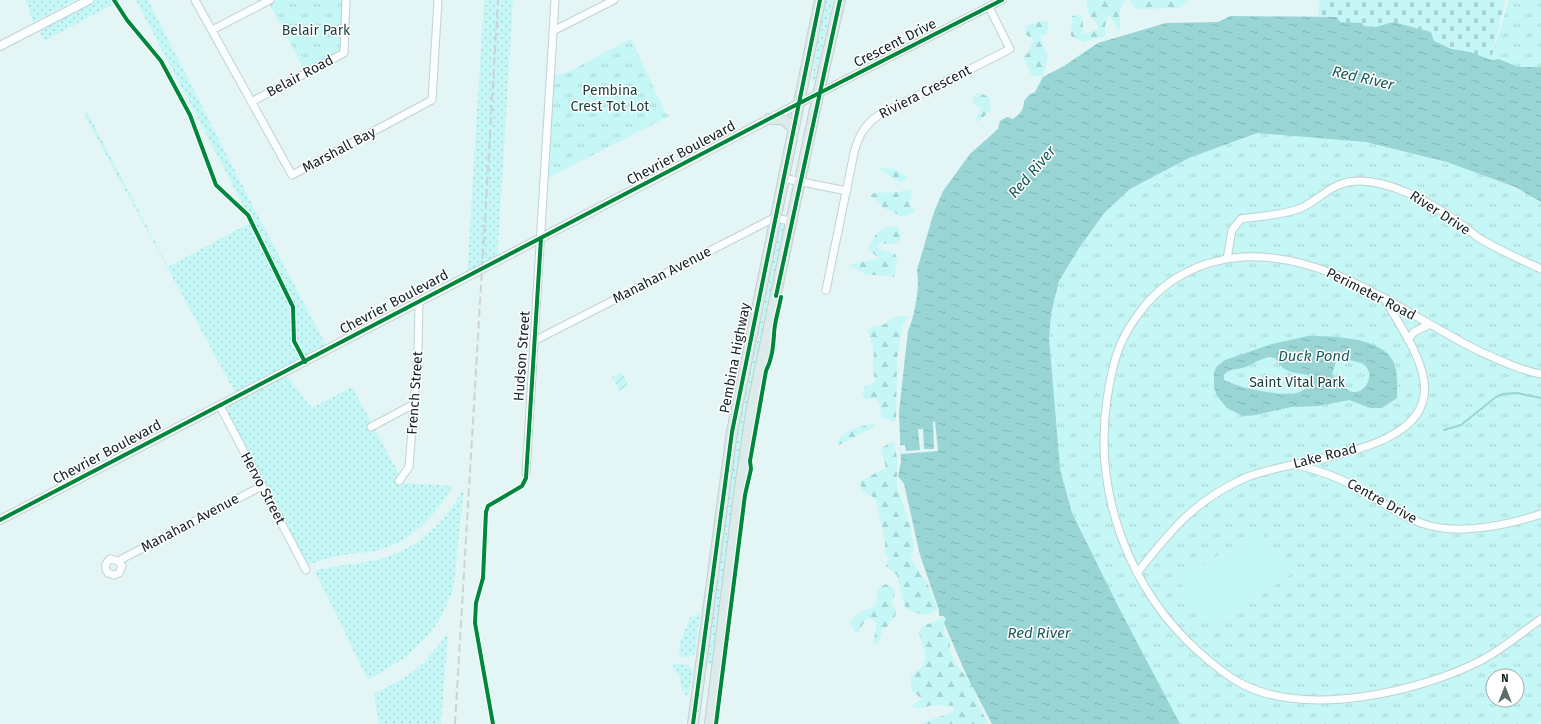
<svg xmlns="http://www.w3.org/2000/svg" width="1541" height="724" font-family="'Fira Sans',sans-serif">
	<defs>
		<pattern id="grass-dots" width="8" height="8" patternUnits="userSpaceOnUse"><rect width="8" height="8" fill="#c4f7f6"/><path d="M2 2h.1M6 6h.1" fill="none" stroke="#a8d3d3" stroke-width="1.8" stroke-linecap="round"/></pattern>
		<pattern id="forest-firs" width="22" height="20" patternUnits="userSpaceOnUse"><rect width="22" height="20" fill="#c4f7f6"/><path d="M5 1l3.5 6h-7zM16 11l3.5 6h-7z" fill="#a8d3d3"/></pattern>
		<pattern id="cemetery-stones" width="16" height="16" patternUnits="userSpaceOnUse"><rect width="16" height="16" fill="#c4f7f6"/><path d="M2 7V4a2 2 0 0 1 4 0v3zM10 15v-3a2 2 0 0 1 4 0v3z" fill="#a8d3d3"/></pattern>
		<pattern id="park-tufts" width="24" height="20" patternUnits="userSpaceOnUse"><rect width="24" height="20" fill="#c4f7f6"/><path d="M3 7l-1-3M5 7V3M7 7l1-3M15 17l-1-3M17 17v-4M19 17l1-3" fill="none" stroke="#a8d3d3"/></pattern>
		<pattern id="garden-furrows" width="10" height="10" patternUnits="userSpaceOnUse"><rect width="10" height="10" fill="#c4f7f6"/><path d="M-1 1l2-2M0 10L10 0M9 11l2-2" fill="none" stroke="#a8d3d3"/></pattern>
		<pattern id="water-ripples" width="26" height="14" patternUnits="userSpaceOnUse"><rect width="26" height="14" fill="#98d5d4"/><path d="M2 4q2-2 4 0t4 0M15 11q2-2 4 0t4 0" fill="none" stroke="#82b7b6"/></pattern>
	</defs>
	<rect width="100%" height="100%" fill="#e3f5f5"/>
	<path fill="url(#grass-dots)" d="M26,0H75L33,22Z
		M89,0H121L44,41L36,27Z
		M136,0H148L260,220L328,349L284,372L312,408L352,387L404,483L453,486C436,514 411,542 379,550C364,554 348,553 333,557C323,559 314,563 304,566L220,406L237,396L84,114L87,112L168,267L252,222Z
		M484,0H513L497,261L467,277Z
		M824,0H833L814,83L812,79Z
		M774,218L791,221L753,405L718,664L701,663L725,473Z
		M464,488L453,590L440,619L429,634L406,657L368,680L315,571C332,566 349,565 366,562C411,555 443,527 464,488Z
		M699,612L700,613L695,653L690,657H682L679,654L680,643L690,618Z
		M448,632L441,724H379L374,694C409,677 426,665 448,632Z
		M675,663L688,665L693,670L688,697L683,692L680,678L673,667Z"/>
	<path fill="url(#forest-firs)" d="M1086,0H1188L1179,8L1135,9L1131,1L1125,0L1119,14L1121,26L1119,30C1114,26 1114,20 1109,15L1105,26V36L1083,42L1071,36L1072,16L1080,14L1083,20V34L1099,30L1096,22L1088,13Z
		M1046,20L1049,25L1047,33L1040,36C1048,58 1050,52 1043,76H1032L1023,57L1028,53L1034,39L1026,35L1025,26Z
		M979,93L989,97L991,110L980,120L974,123L981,109L972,101L974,96Z
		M878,168L895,169L908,177L906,180L899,182Z
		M907,189L912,191L909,205L915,210L914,213L903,217L882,207L879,202L870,196L874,193L900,192Z
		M895,226L899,228L901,239L894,244L876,243L879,249L895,254L897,259L894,277L865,274L849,265L879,258L868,249C876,234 876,228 895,226Z
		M909,316L902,327L897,360L896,421H891L881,417L880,404L877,399H864L862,395L864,387L875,382L873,366L874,351L868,330L872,327L885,324L894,317Z
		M876,423L872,428L839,445L837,443C843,429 863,426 876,423Z
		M890,442L894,443L897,458V487L909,521L914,548L910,557L928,585L937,608C931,620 914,613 905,607L897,575L886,566L889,559L886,555L884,534L876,501L872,496L862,491L860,481L886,468L881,449Z
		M886,584L895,589L894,598L891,602L896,611L895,617L887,627H883L879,642L876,645L873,643L877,623L870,618L866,619L858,633L854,631L850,621L859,613L876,606L878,588Z
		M943,618L945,620L944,634L950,641V652L959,669L972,681L977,701L988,724H920L953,712L954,706L932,705L920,709L910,707L922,699L911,690V675C932,665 925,651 919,633L923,626Z"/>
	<path fill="url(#cemetery-stones)" d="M1320,0H1505L1491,60C1472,53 1452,49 1434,41L1431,32L1393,22L1376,27L1364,26L1362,23L1340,22L1337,17L1318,16Z"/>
	<path fill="url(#park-tufts)" fill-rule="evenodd" d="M270,0H346L344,53L306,73L268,1Z
		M1509,0H1541V67H1518L1499,59L1491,60Z
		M631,39L666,114L671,115L544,180L551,76L566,73Z
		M1257,133C1293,135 1331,136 1366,142C1424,153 1490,173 1541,202V722L1537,724H1180L1118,606L1072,513L1060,469L1054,417L1049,338L1051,314L1059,281L1079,248L1105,212L1130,189L1189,158ZM1493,676H1517V700H1493Z"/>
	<path fill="url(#garden-furrows)" d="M621,372L629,386L619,391L612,377Z"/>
	<path fill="#c4f7f6" d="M1259,528L1290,575L1210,628L1179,581Z"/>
	<path fill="url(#water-ripples)" fill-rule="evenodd" d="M1230,16L1337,17L1340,22L1362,23L1364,26L1376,27L1393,22L1431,32L1434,41L1452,49L1470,52L1491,60L1499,59L1518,67H1541V202L1515,187L1447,162L1366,142L1257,133L1189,158L1130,189L1105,212L1079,248L1059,281L1051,314L1049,338L1060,469L1072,513L1118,606L1180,724H992L965,672L944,623L946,619L943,616H939V610L920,555L904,484L898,476L901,462L899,412L908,331C915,316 920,286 917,270L934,212L943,191L970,154L998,129L1000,121L1007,117L1013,119C1020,114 1024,110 1024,101L1029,95L1035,92L1043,77L1064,66L1098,43L1166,23L1218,22Z
		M1308,336C1331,336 1381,337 1393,361C1398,370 1397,388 1397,398L1382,408H1370L1349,400L1318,406L1291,407L1256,415L1243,416L1227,408L1217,396L1214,387V372L1217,366L1225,360L1272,344ZM1269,357L1275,358C1284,373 1292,372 1308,375L1310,384C1307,387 1304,390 1300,392C1284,398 1239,388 1224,380V375C1230,368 1235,370 1242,368C1251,366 1259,359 1269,357ZM1347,360C1353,361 1364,362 1367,368C1374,377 1365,393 1353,392C1346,391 1336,380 1332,374L1336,362Z"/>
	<path fill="#e3f5f5" d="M935,421L938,451L901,454L900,445H905L906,451L920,450L918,429H923L924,449H934L933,422Z"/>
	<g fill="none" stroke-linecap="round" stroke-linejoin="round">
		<path stroke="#98d5d4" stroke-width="2" d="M1444,430L1461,425L1496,397L1503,394L1517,393L1541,398"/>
		<defs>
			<path id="minor" d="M195,0L292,175L432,100L438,0
				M212,30L270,0
				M553,31L614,0
				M251,102L344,53L346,0
				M798,104L1002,0
				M782,178L847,191
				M1227,259L1232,230L1241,219C1259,216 1285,215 1301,208C1317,201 1329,186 1348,182C1384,175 1434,204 1462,225C1468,229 1473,234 1479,238C1498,250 1520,259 1541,269
				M826,290L854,153C858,137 864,125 879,115L1010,49L989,7
				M1408,340L1414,332L1430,324
				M534,341L774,218L791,221
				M1541,374C1520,370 1499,360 1479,351C1404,314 1332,253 1243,257C1199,260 1162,280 1137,316C1117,343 1112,367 1107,399C1093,493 1129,590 1200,653C1214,665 1228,677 1244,685C1309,717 1420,692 1482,660C1503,649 1521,633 1541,619
				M220,406L306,570
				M371,427L414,404
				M1297,465C1317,470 1336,476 1354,486C1378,499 1401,517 1427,525C1461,535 1508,525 1541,514
				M526,474L555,0
				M399,481L409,467L418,354L419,302
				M118,561L122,566L119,573L114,575L108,573C104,568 105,563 110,559L118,561L262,486
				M1137,573C1170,531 1195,500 1245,478C1291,457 1435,456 1424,381C1419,351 1399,325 1385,299"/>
			<path id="tertiary" d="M0,46L89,0
				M0,520L798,104"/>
			<path id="primary" d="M769,119H783L793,128
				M693,724L732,432L820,0
				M710,724L739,494L752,407L818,95L840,0"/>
		</defs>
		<use href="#minor" stroke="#c2d1d1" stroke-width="9"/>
		<use href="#tertiary" stroke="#c2d1d1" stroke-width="10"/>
		<use href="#primary" stroke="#c6cfcf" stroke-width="12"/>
		<use href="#minor" stroke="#fbfefe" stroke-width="7"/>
		<use href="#tertiary" stroke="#fbfefe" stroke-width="8"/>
		<use href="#primary" stroke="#daebea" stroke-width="10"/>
		<path stroke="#ced2d2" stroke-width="2" stroke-dasharray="8 4" stroke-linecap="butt" d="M455,724L498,0"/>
		<defs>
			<path id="cycleway" d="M114,0L127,20L161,61L190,115L216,185L248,215L293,307L294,341L305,362
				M776,296L840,0
				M0,520L788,109L1002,0
				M493,724L475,623L476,603L483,578L486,512L488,506L522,486L526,478L541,238
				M693,724L732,432L820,0
				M716,724L745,495L751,469L750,461L766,371C772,359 773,348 774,335C774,323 779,309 781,297"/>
		</defs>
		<use href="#cycleway" stroke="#fff" stroke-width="6"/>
		<use href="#cycleway" stroke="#00873e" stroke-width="4"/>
	</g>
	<g text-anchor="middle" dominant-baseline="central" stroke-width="3" stroke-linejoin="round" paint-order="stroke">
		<g font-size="14" fill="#183e3e" stroke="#fff">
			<text x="316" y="30">Belair Park</text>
			<text x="610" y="90">Pembina<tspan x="610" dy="16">Crest Tot Lot</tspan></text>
			<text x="1297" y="382">Saint Vital Park</text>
		</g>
		<g font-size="14" fill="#152222" stroke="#fff">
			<text transform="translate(895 43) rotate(-27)">Crescent Drive</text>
			<text transform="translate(300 76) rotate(-28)">Belair Road</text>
			<text transform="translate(925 92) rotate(-27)">Riviera Crescent</text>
			<text transform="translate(339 150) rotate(-28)">Marshall Bay</text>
			<text transform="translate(681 153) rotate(-28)">Chevrier Boulevard</text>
			<text transform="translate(1440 213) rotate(33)">River Drive</text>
			<text transform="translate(662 275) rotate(-27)">Manahan Avenue</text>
			<text transform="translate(1371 294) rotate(27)">Perimeter Road</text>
			<text transform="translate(394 302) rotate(-28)">Chevrier Boulevard</text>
			<text transform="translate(522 356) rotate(-86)">Hudson Street</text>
			<text transform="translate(735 358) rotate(-79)">Pembina Highway</text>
			<text transform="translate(415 393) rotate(-86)">French Street</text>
			<text transform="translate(107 452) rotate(-28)">Chevrier Boulevard</text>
			<text transform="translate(1325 456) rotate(-14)">Lake Road</text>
			<text transform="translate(263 488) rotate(62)">Hervo Street</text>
			<text transform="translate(1382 501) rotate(29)">Centre Drive</text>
			<text transform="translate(190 523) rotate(-28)">Manahan Avenue</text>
		</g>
		<g font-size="15" font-style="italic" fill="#195c5b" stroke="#fff">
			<text transform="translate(1363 78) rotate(13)">Red River</text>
			<text transform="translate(1032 172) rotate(-49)">Red River</text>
			<text x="1314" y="356">Duck Pond</text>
			<text x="1039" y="633">Red River</text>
		</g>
	</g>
	<g transform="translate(1505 688)"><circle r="19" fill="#ffffff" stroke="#a1a7a7"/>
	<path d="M0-3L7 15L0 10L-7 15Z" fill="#5d6c6c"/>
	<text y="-6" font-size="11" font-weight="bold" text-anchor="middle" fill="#152222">N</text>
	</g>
</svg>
